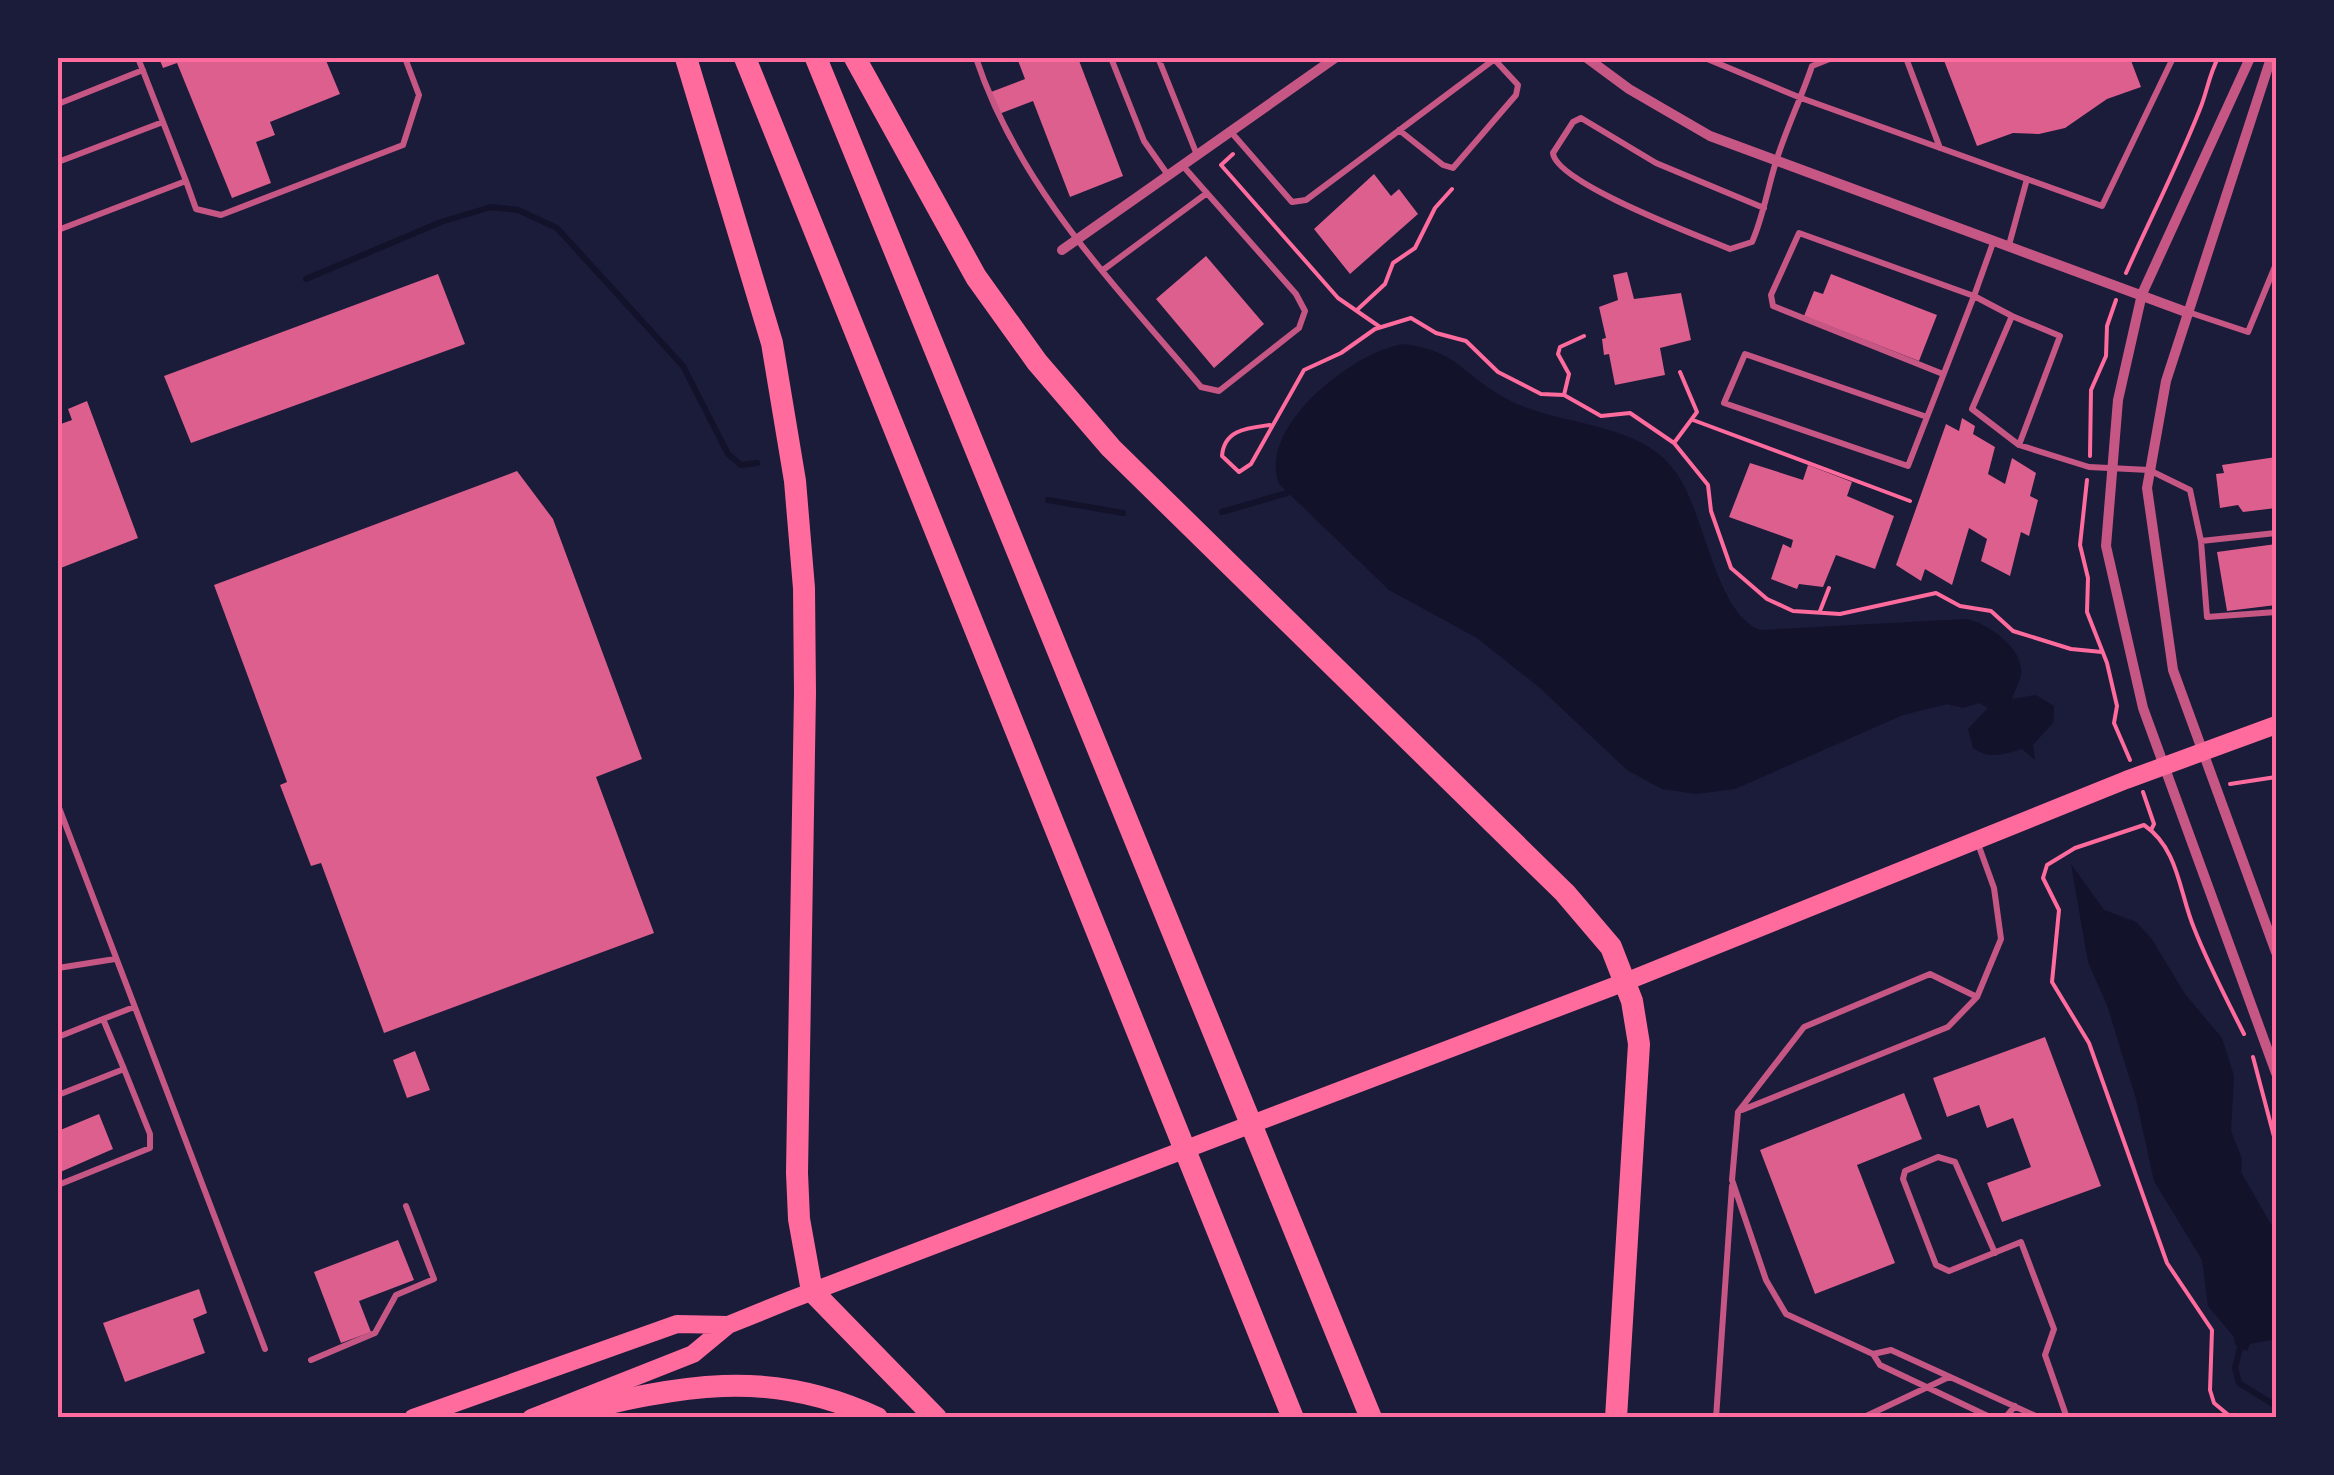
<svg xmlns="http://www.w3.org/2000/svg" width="2334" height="1475" font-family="Cabin,sans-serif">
	<rect width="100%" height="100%" fill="#1b1b3a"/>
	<path fill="#12122b" d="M1403,344C1460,351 1464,377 1509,400C1558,426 1633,421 1671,466C1705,504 1713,614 1761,630L1966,619C1988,623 2025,649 2021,675C2019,683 2014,692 2012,699L2036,695L2054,706L2053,723L2033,745L2035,760L2022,749C2003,754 1990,760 1973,748L1968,729L1988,708L1979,703L1963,708L1947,704L1903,715L1735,789L1696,794L1662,789L1627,770L1540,688L1477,638L1389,590L1279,484C1257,427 1353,352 1403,344Z
		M2071,864L2104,910L2136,922L2151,938L2185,994L2222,1038L2234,1076L2231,1131L2242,1159L2241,1172L2276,1233V1339L2250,1344L2247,1351L2235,1345L2234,1337L2208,1306L2202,1260L2154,1181L2136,1099L2107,1005L2088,962Z"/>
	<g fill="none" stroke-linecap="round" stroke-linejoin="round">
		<path stroke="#12122b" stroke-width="6" d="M306,279L441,222L491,207L518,210L557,228L683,366L728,454L741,465L757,463
			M1048,500L1123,513
			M1222,512L1287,493
			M2240,1348L2235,1368L2239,1383L2276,1406"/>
	</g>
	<path fill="#dd5f8e" d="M159,58H325L340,94L270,122L275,135L256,142L271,183L232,198L177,63L163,68Z
		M1017,58H1078L1123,176L1070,197L1033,101L999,114L991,92L1025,79Z
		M1943,58H2130L2141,87L2107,99L2065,128L2039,134L2013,133L1977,146Z
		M1374,174L1391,196L1399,189L1418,214L1350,274L1314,229Z
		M1206,256L1264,324L1214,368L1156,299Z
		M1627,272L1634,299L1681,293L1691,340L1660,348L1665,375L1615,385L1609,354L1604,355L1602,339L1606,338L1599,307L1618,300L1613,275Z
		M438,274L465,344L191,443L164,376Z
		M1831,274L1937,315L1919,361L1804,316L1814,291L1823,294Z
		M87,401L138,538L58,569V425L72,420L68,409Z
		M1962,418L1975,426L1973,434L1995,447L1988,474L2005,484L2012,458L2036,473L2030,496L2038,500L2029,536L2021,532L2010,576L1981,561L1987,539L1969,528L1952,585L1925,569L1921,581L1896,565L1946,424L1959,431Z
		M2276,457V508L2243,512L2238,505L2220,508L2216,474L2224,473L2222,465Z
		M1750,463L1803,480L1808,465L1852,482L1847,496L1894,516L1875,569L1836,555L1823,587L1799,584L1797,589L1771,579L1783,544L1791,548L1793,540L1729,517Z
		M517,471L553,519L642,759L596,777L654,933L384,1033L321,863L311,866L280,785L287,782L214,585Z
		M2276,544V605L2227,611L2217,552Z
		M2045,1037L2101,1186L2002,1222L1987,1183L2031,1167L2013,1118L1987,1128L1979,1105L1947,1117L1933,1078Z
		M415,1051L430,1090L407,1098L393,1060Z
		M1904,1093L1922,1139L1857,1165L1895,1263L1815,1294L1760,1150Z
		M99,1114L113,1149L58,1173V1131Z
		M398,1240L414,1280L359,1301L371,1332L341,1343L314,1272Z
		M199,1289L207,1313L193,1319L205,1353L125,1382L103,1323Z"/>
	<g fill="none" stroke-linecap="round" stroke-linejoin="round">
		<path stroke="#ff6b9d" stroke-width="4" d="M1233,154L1221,165L1338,298L1380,327
			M2126,273C2150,219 2178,165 2200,109C2207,92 2209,75 2218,58
			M1358,309L1385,284L1393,263L1415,248L1435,208L1452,189
			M1564,395L1569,374L1558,354L1560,347L1584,336
			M1693,420L1910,501
			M1270,425C1248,428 1224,429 1222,456L1239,472L1251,464L1304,370L1341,353L1375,329L1411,318L1436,333L1466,341L1498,372L1541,394L1564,395L1601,416L1630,413L1674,443L1708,485L1711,511L1731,568L1767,599L1793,611L1840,614L1936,593L1960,606L1991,611L2013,631L2071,649L2102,652
			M1674,443L1697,412L1680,372
			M2090,456L2091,390L2106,356L2107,326L2116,300
			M2087,480L2080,545L2088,578L2087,612L2107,663L2117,706L2114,723L2130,760
			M1820,611L1829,588
			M2230,784L2276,777
			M2143,792L2154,824L2151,830
			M2253,1057L2276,1144
			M2232,1418L2214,1403L2210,1390L2212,1330L2167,1263L2089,1043L2052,982L2059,910L2043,878L2047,865L2075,848L2144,825C2179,849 2179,892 2194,928C2208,964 2227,1000 2244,1034"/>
		<path stroke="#c65784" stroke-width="6" d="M138,58L163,122
			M976,58C1019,188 1114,284 1201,387L1219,391L1299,328L1305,311L1296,294L1183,166
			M1111,58L1144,141L1168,175
			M1166,58L1159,60L1197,155
			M1705,58L1801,98L2102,206L2173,58
			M1906,58L1940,148
			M58,104L143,70
			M1399,130L1443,165L1453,168L1516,95L1518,85L1494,59
			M1231,132L1292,202L1306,200L1496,58
			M58,162L163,122L186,181L58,230
			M186,181L196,209L221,215L403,145L419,95L405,58
			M1764,208L1656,163L1581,118L1573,122L1553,153C1556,183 1699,236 1730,249L1752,242C1763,217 1767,191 1775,165C1785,131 1801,99 1812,66L1832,58
			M1994,240L1974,296L2012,316
			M2009,245L2027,179
			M1103,270L1207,193
			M2188,312L2248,332L2276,264
			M1927,417L1745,354L1724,403L1908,466L1974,296L1799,233L1771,295L1773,306L1943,374
			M2019,445L2060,336L2012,316L1972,409L2019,445L2089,467L2149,470L2190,490L2201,541L2276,533
			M2201,541L2207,617L2276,612
			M58,805L265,1349
			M58,968L115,959
			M58,1037L103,1019
			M58,1095L124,1069L103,1019L134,1007
			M1742,1110L1948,1027L1977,997
			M58,1185L150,1148V1134L124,1069
			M1995,1253L1955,1162L1938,1157L1905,1171L1903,1179L1936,1265L1949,1271L2021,1242L2054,1329L2045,1355L2067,1418
			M1873,1354L1786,1314L1766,1280L1732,1180L1738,1112L1804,1027L1930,974L1977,997L2001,939L1994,888L1977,841
			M311,1360L375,1333L396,1295L434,1279L406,1206
			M1716,1418L1732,1186
			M1862,1418L1949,1377
			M1992,1418L1880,1365L1873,1354L1891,1350L2040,1418
			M2005,1418L2015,1406"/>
		<path stroke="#c65784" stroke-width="10" d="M1587,58L1629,89L1710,136L2186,312
			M2250,58L2142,294L2118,400L2106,546L2143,708L2276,1073
			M2271,58L2166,381L2147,488L2173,670L2276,952
			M1062,250L1335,58"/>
		<path stroke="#ff6b9d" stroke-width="18" d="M1625,982L2126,780L2276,725"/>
		<path stroke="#ff6b9d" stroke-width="18" d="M413,1418L677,1324L728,1325
			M531,1418L693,1354L728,1325L790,1300L1625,982"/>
		<path stroke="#ff6b9d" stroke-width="22" d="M686,58L772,343L795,481L804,588L805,693L797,1173L799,1219L812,1291L936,1418
			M745,58L1293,1418
			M816,58L1371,1418
			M855,58L976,277L1037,362L1111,448L1565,893L1611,947L1632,1001L1639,1044L1616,1418
			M545,1418C666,1390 759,1362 877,1418"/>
	</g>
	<rect width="2334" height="1475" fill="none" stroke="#1b1b3a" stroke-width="120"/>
	<rect x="60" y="60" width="2214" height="1355" fill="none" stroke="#ff6b9d" stroke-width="4"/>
</svg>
